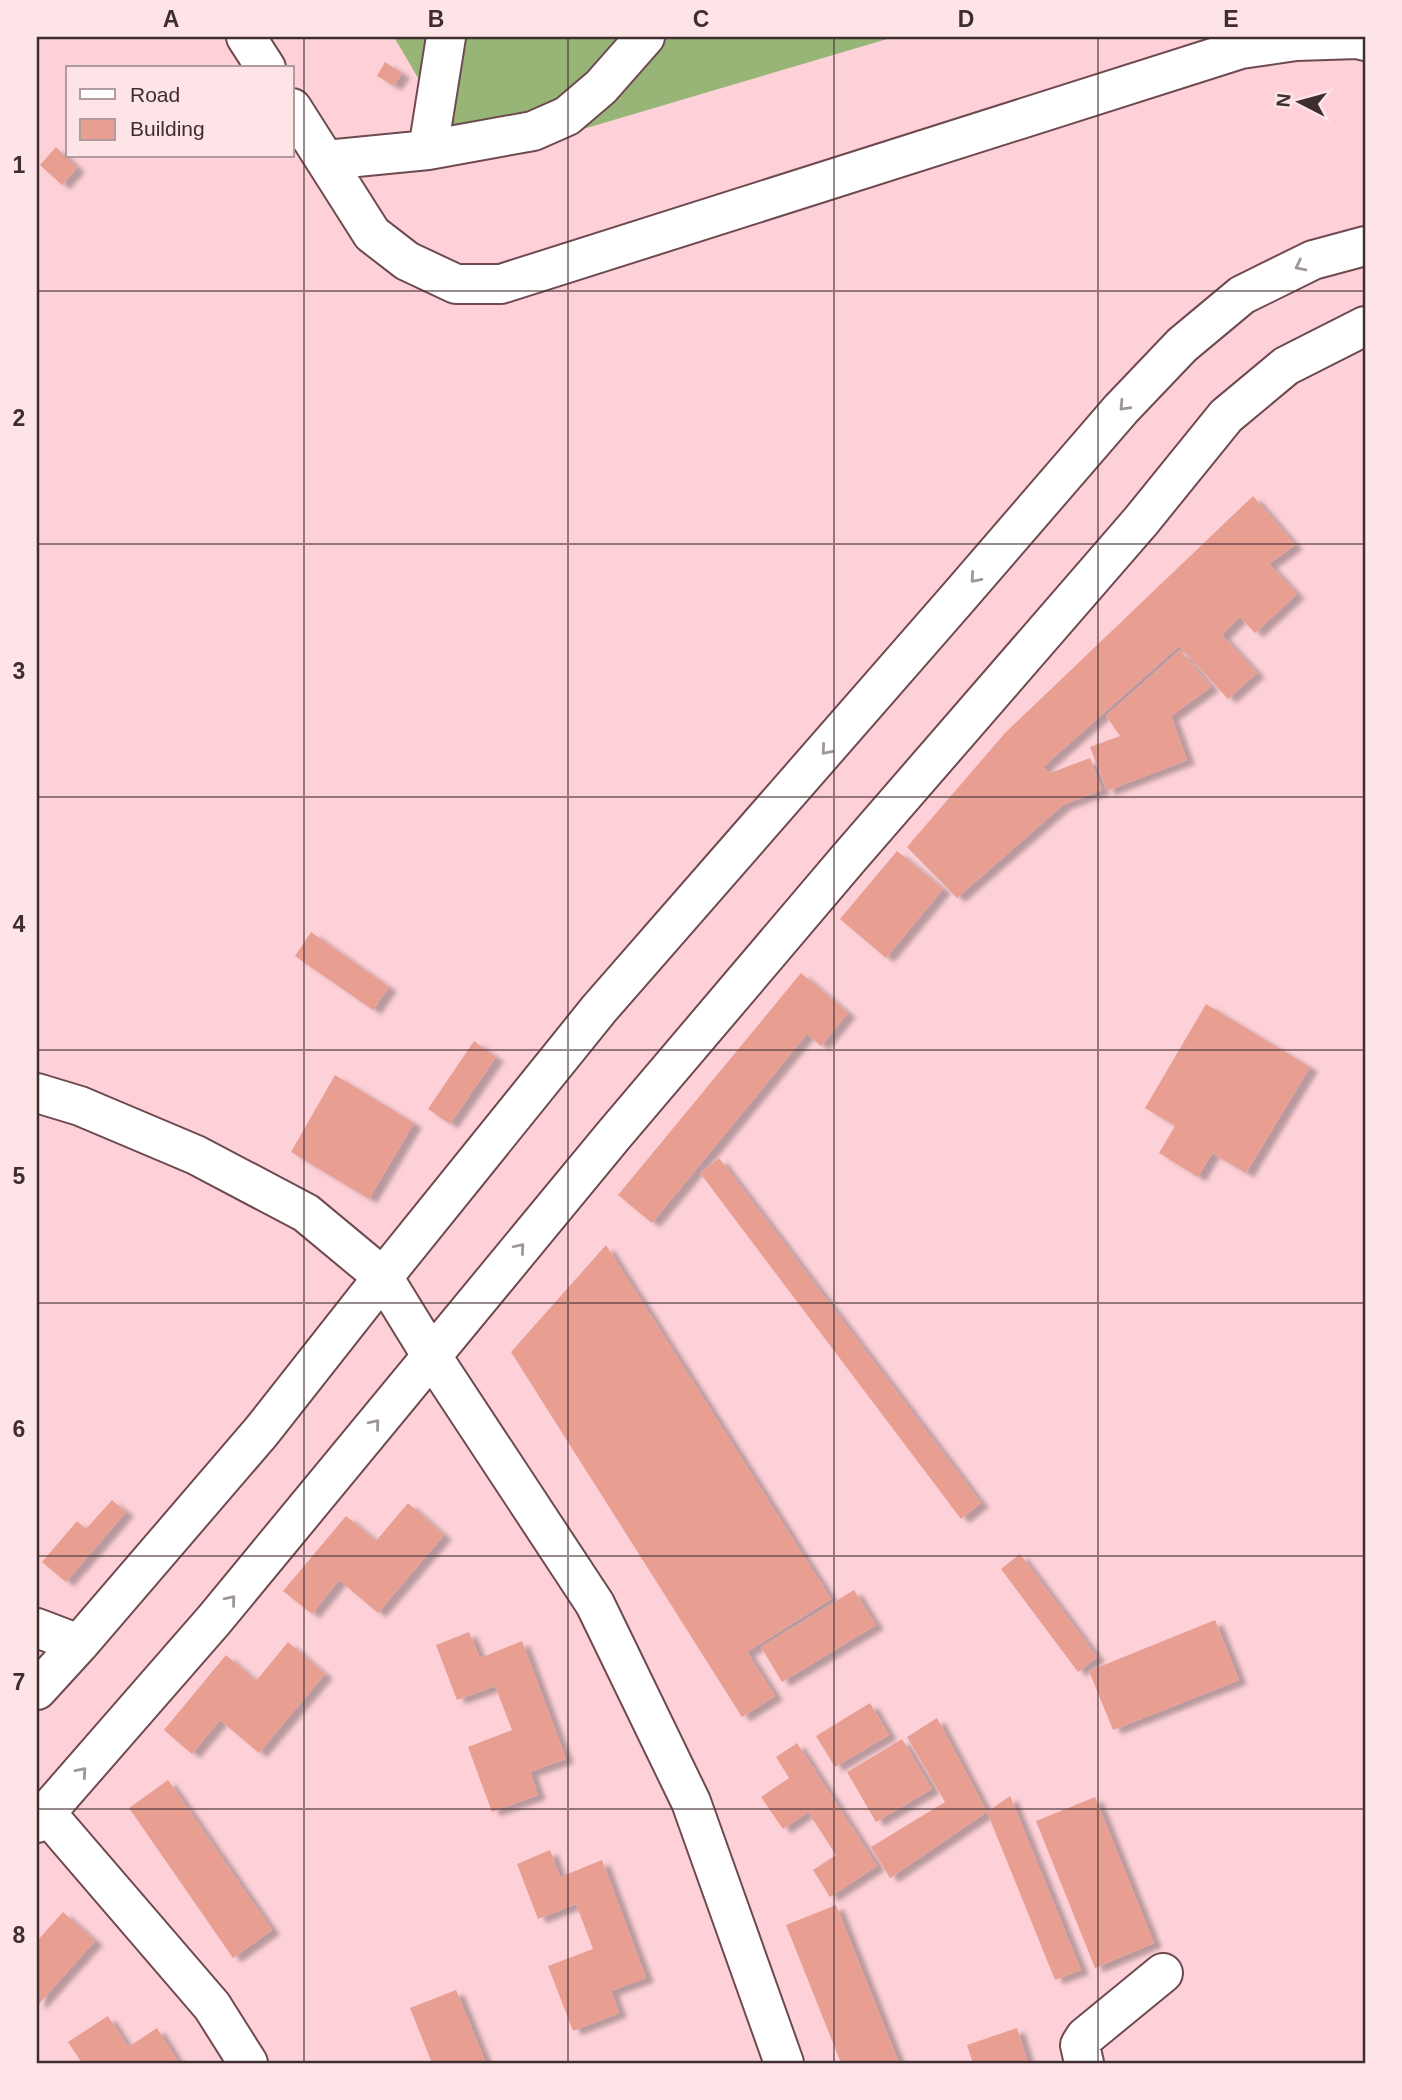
<svg xmlns="http://www.w3.org/2000/svg" width="1402" height="2100" font-family="Arial,sans-serif">
	<defs>
		<filter id="shadow"><feDropShadow dx="8" dy="4.5" stdDeviation="2" flood-color="#0004"/></filter>
	</defs>
	<rect width="100%" height="100%" fill="#fdd1d7"/>
	<path fill="#97b576" d="M394,37H894L468,163Z"/>
	<path fill="#e99e92" filter="url(#shadow)" d="M385,62L402,73L394,86L377,76Z
		M56,147L77,168L62,185L40,165Z
		M1253,496L1295,545L1269,564L1297,594L1255,633L1240,617L1222,635L1257,673L1228,699L1179,646L1043,767L1050,773L1090,758L1102,790L1063,805L957,898L907,847L1005,733Z
		M1180,650L1211,687L1171,716L1187,760L1107,791L1090,747L1120,736L1106,716Z
		M897,851L943,889L886,958L840,919Z
		M311,932L389,987L373,1010L295,956Z
		M801,973L848,1013L821,1046L807,1034L652,1223L618,1195Z
		M1206,1004L1310,1067L1246,1173L1212,1153L1198,1177L1159,1153L1175,1126L1145,1108Z
		M474,1041L496,1057L450,1124L428,1109Z
		M335,1075L414,1123L369,1199L291,1152Z
		M719,1158L981,1503L961,1519L700,1173Z
		M606,1245L831,1599L747,1652L775,1696L742,1717L511,1352Z
		M112,1500L126,1512L66,1582L42,1562L77,1521L86,1529Z
		M408,1503L444,1535L378,1613L339,1580L312,1614L283,1591L346,1516L376,1541Z
		M1020,1554L1097,1657L1078,1672L1001,1569Z
		M854,1590L876,1625L782,1682L761,1647Z
		M1215,1620L1239,1680L1113,1730L1089,1671Z
		M469,1632L480,1658L522,1641L566,1759L530,1772L538,1795L492,1812L468,1747L512,1730L495,1686L457,1700L436,1645Z
		M288,1642L325,1674L259,1753L220,1720L192,1754L164,1730L226,1655L256,1681Z
		M870,1703L889,1735L835,1767L816,1736Z
		M937,1718L987,1812L890,1878L871,1847L945,1802L907,1737Z
		M902,1739L932,1789L876,1822L847,1772Z
		M797,1743L877,1866L830,1897L813,1870L836,1855L808,1812L783,1829L761,1797L789,1778L776,1757Z
		M168,1780L272,1930L233,1958L129,1808Z
		M1010,1796L1081,1970L1055,1980L987,1812Z
		M1095,1797L1154,1943L1095,1968L1036,1821Z
		M550,1850L560,1877L602,1860L646,1978L611,1991L619,2013L573,2031L548,1966L593,1949L576,1904L538,1919L517,1864Z
		M836,1905L899,2063H841L786,1925Z
		M63,1912L95,1941L37,2006V1941Z
		M456,1990L486,2063H432L410,2008Z
		M108,2016L128,2047L157,2028L179,2063H82L68,2042Z
		M1017,2028L1028,2063H973L967,2045Z"/>
	<g fill="none" stroke-linecap="round" stroke-linejoin="round">
		<defs>
			<path id="minor" d="M246,37L266,68
				M292,108L372,234L407,261L456,284H501L1241,49L1296,41L1358,39L1365,41
				M428,150L446,37
				M326,160L428,150L533,131L567,116L601,87L645,37
				M37,1093L80,1106L196,1155L306,1213L383,1277L431,1355L595,1604L691,1802L784,2063
				M37,1628L79,1644
				M37,1690L79,1644L261,1432L383,1277L599,1009L957,599L1121,409L1182,345L1242,295L1313,260L1365,246
				M46,1813L212,2006L248,2063
				M37,1823L214,1620L613,1136L848,859L1141,521L1226,416L1286,366L1365,326
				M1084,2063L1080,2045L1085,2037L1163,1973"/>
		</defs>
		<use href="#minor" stroke="#6e4a50" stroke-width="42"/>
		<use href="#minor" stroke="#fff" stroke-width="38"/>
	</g>
	<defs><path id="oneway-chevron" d="M-2-3.5L2.5 0L-2 3.5" fill="none" stroke-width="1.6" stroke-linecap="round" stroke-linejoin="round" transform="scale(1.75)"/></defs>
	<g stroke="#9f9698">
		<use href="#oneway-chevron" transform="translate(1300 266) rotate(154)"/>
		<use href="#oneway-chevron" transform="translate(1124 406) rotate(133)"/>
		<use href="#oneway-chevron" transform="translate(975 578) rotate(131)"/>
		<use href="#oneway-chevron" transform="translate(826 750) rotate(131)"/>
		<use href="#oneway-chevron" transform="translate(520 1248) rotate(-50)"/>
		<use href="#oneway-chevron" transform="translate(375 1424) rotate(-51)"/>
		<use href="#oneway-chevron" transform="translate(231 1600) rotate(-51)"/>
		<use href="#oneway-chevron" transform="translate(82 1772) rotate(-49)"/>
	</g>
	<path fill="none" stroke="#3f2e30" stroke-width="2" stroke-opacity="0.55" d="M304,37V2063M568,37V2063M834,37V2063M1098,37V2063M37,291H1365M37,544H1365M37,797H1365M37,1050H1365M37,1303H1365M37,1556H1365M37,1809H1365"/>
	<rect width="1402" height="2100" fill="none" stroke="#fee3e7" stroke-width="77"/>
	<rect x="66" y="66" width="228" height="91" fill="#fee3e7" stroke="#b29b9e" stroke-width="2"/>
	<rect x="80" y="89" width="35" height="10" fill="#ffffff" stroke="#b29b9e" stroke-width="2"/>
	<text x="130" y="102" font-size="21" fill="#3f2e30">Road</text>
	<rect x="80" y="119" width="35" height="21" fill="#e99e92" stroke="#b29b9e" stroke-width="2"/>
	<text x="130" y="136" font-size="21" fill="#3f2e30">Building</text>
	<g transform="translate(1300 102) rotate(276)" stroke="#fee3e7" stroke-width="5" paint-order="stroke">
	<path d="M0-5L12 26L0 18L-12 26Z" fill="#3f2e30"/>
	<text y="-10" font-size="19" font-weight="bold" text-anchor="middle" fill="#3f2e30">N</text>
	</g>
	<rect x="38" y="38" width="1326" height="2024" fill="none" stroke="#3f2e30" stroke-width="2.5"/>
	<g font-size="23" text-anchor="middle" font-weight="bold" fill="#3f2e30">
		<text x="171" y="27">A</text>
		<text x="436" y="27">B</text>
		<text x="701" y="27">C</text>
		<text x="966" y="27">D</text>
		<text x="1231" y="27">E</text>
		<text x="19" y="173">1</text>
		<text x="19" y="426">2</text>
		<text x="19" y="679">3</text>
		<text x="19" y="932">4</text>
		<text x="19" y="1184">5</text>
		<text x="19" y="1437">6</text>
		<text x="19" y="1690">7</text>
		<text x="19" y="1943">8</text>
	</g>
</svg>
